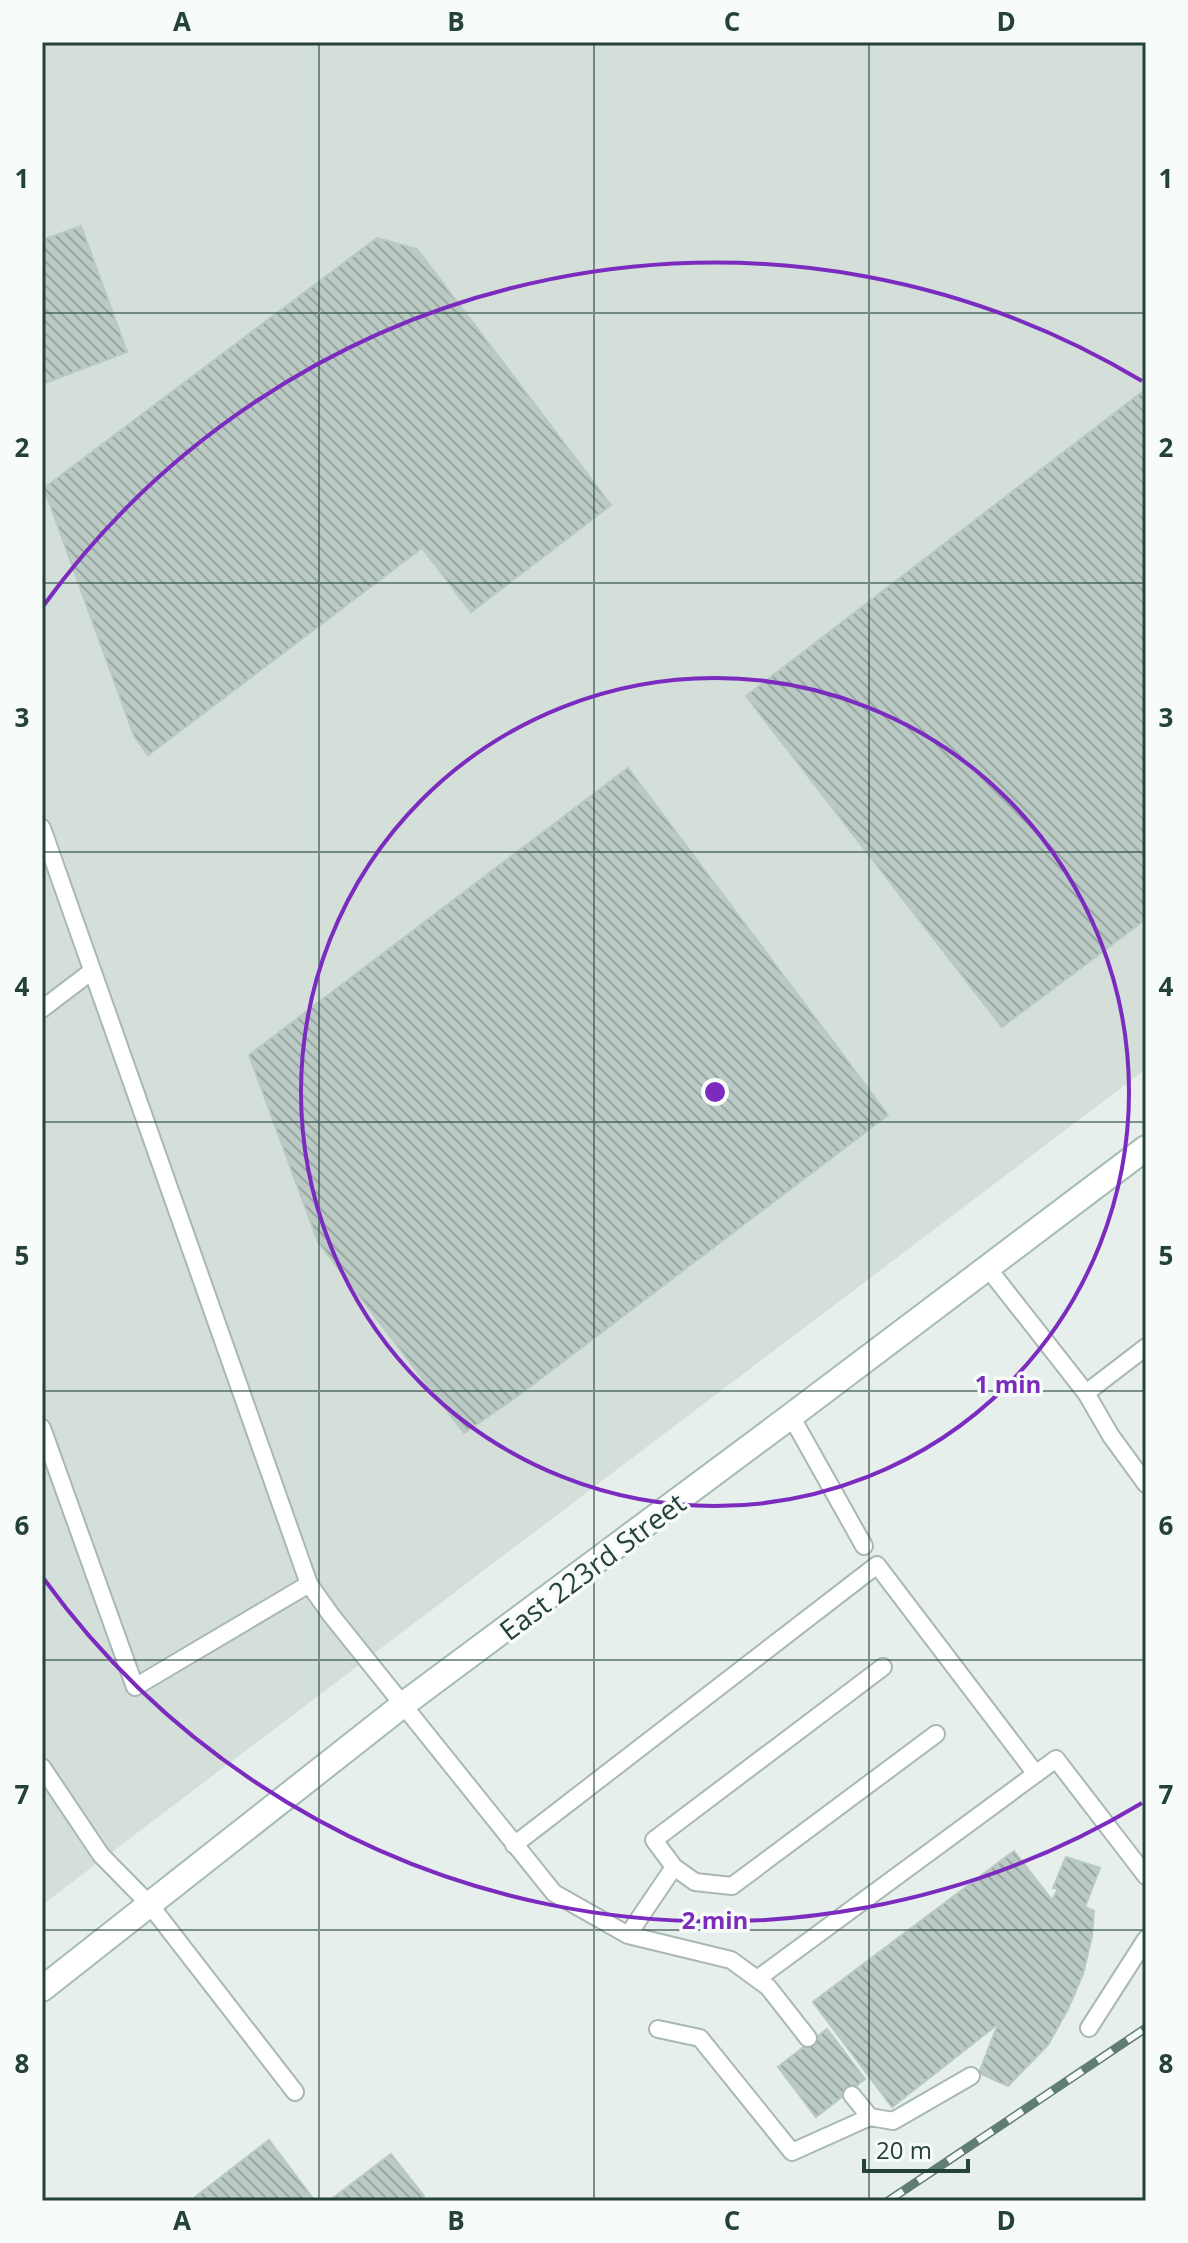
<svg xmlns="http://www.w3.org/2000/svg" width="1188" height="2243" font-family="'Open Sans',sans-serif">
	<defs>
		<pattern id="building-back-hatch" width="6" height="6" patternUnits="userSpaceOnUse" patternTransform="scale(2)"><rect width="6" height="6" fill="#bbcac4"/><path d="M-1 5l2 2M0 0l6 6M5-1l2 2" fill="none" stroke="#98a6a0"/></pattern>
	</defs>
	<rect width="100%" height="100%" fill="#e6efeb"/>
	<path fill="#d4dfda" d="M42,42H1146V1069L42,1905Z"/>
	<path fill="url(#building-back-hatch)" stroke="#b8c9c2" stroke-width="2" d="M81,226L127,352L42,384V240Z
		M377,238L417,249L611,505L471,612L422,548L148,755L134,736L44,488Z
		M1146,389V919L1002,1027L746,696Z
		M628,768L888,1115L519,1395L464,1433L318,1242L249,1055Z
		M1014,1851L1052,1900L1058,1889L1053,1888L1066,1857L1100,1868L1085,1907L1094,1911L1092,1936L1083,1974L1068,2009L1048,2045L1008,2086L979,2073L998,2024L892,2107L813,2002Z
		M827,2029L865,2079L816,2117L778,2067Z
		M269,2140L315,2201H190Z
		M391,2154L424,2196L418,2201H329Z"/>
	<g fill="none" stroke-linecap="round" stroke-linejoin="round">
		<defs>
			<path id="service" d="M42,828L309,1584L135,1687L42,1428
				M42,1009L92,971
				M987,1267L1086,1393L1111,1436L1146,1484
				M1086,1393L1146,1347
				M791,1416L864,1546
				M309,1584L331,1615L554,1893L628,1935L731,1960L768,1987L808,2038
				M42,1767L101,1855L150,1905L295,2092
				M514,1845L877,1565L1036,1774
				M674,1867L654,1840L883,1667
				M628,1935L674,1867L695,1882L732,1886L936,1734
				M757,1979L1056,1759L1146,1876
				M1089,2028L1146,1939
				M658,2029L700,2038L792,2152L870,2117
				M852,2095L870,2117L893,2121L971,2076"/>
			<path id="secondary" d="M42,1989L404,1704L791,1416L1146,1148"/>
		</defs>
		<use href="#service" stroke="#a8b8b2" stroke-width="20"/>
		<use href="#secondary" stroke="#a4bbb3" stroke-width="28"/>
		<use href="#service" stroke="#fff" stroke-width="16"/>
		<use href="#secondary" stroke="#fff" stroke-width="24"/>
		<defs>
			<path id="rail" d="M888,2201L1146,2028"/>
		</defs>
		<use href="#rail" stroke="#5f7d75" stroke-width="9"/>
		<use href="#rail" stroke="#f7fbf9" stroke-width="6" stroke-dasharray="18" stroke-linecap="butt"/>
	</g>
	<path fill="none" stroke="#24423a" stroke-width="2" stroke-opacity="0.55" d="M319,42V2201M594,42V2201M869,42V2201M42,313H1146M42,583H1146M42,852H1146M42,1122H1146M42,1391H1146M42,1660H1146M42,1930H1146"/>
	<g fill="none" stroke="#7b2cbf" stroke-width="4">
		<circle cx="715" cy="1092" r="414"/>
		<path d="M1142 1803A829 829 0 0 1 44 1579M44 605A829 829 0 0 1 1142 381"/>
	</g>
	<g text-anchor="middle" dominant-baseline="central" stroke-width="7" stroke-linejoin="round" paint-order="stroke">
		<g font-size="28" fill="#24423a" stroke="#f7fbf9">
			<text transform="translate(592 1566) rotate(-37)">East 223rd Street</text>
		</g>
	</g>
	<circle cx="715" cy="1092" r="12" fill="#7b2cbf" stroke="#f7fbf9" stroke-width="4"/>
	<g font-size="24" text-anchor="middle" font-weight="bold" fill="#7b2cbf" stroke="#f7fbf9" stroke-width="7" stroke-linejoin="round" paint-order="stroke">
		<text x="1008" y="1393">1 min</text>
		<text x="715" y="1929">2 min</text>
	</g>
	<rect width="1188" height="2243" fill="none" stroke="#f7fbf9" stroke-width="88"/>
	<path d="M864 2159v12h104v-12" fill="none" stroke="#24423a" stroke-width="4"/>
	<text x="876" y="2159" font-size="24" fill="#24423a" stroke="#f7fbf9" stroke-width="6" paint-order="stroke">20 m</text>
	<rect x="44" y="44" width="1100" height="2155" fill="none" stroke="#24423a" stroke-width="3"/>
	<g font-size="26" text-anchor="middle" font-weight="bold" fill="#24423a">
		<text x="182" y="31">A</text>
		<text x="456" y="31">B</text>
		<text x="732" y="31">C</text>
		<text x="1006" y="31">D</text>
		<text x="22" y="188">1</text>
		<text x="1166" y="188">1</text>
		<text x="22" y="457">2</text>
		<text x="1166" y="457">2</text>
		<text x="22" y="727">3</text>
		<text x="1166" y="727">3</text>
		<text x="22" y="996">4</text>
		<text x="1166" y="996">4</text>
		<text x="22" y="1265">5</text>
		<text x="1166" y="1265">5</text>
		<text x="22" y="1535">6</text>
		<text x="1166" y="1535">6</text>
		<text x="22" y="1804">7</text>
		<text x="1166" y="1804">7</text>
		<text x="22" y="2073">8</text>
		<text x="1166" y="2073">8</text>
		<text x="182" y="2230">A</text>
		<text x="456" y="2230">B</text>
		<text x="732" y="2230">C</text>
		<text x="1006" y="2230">D</text>
	</g>
</svg>
